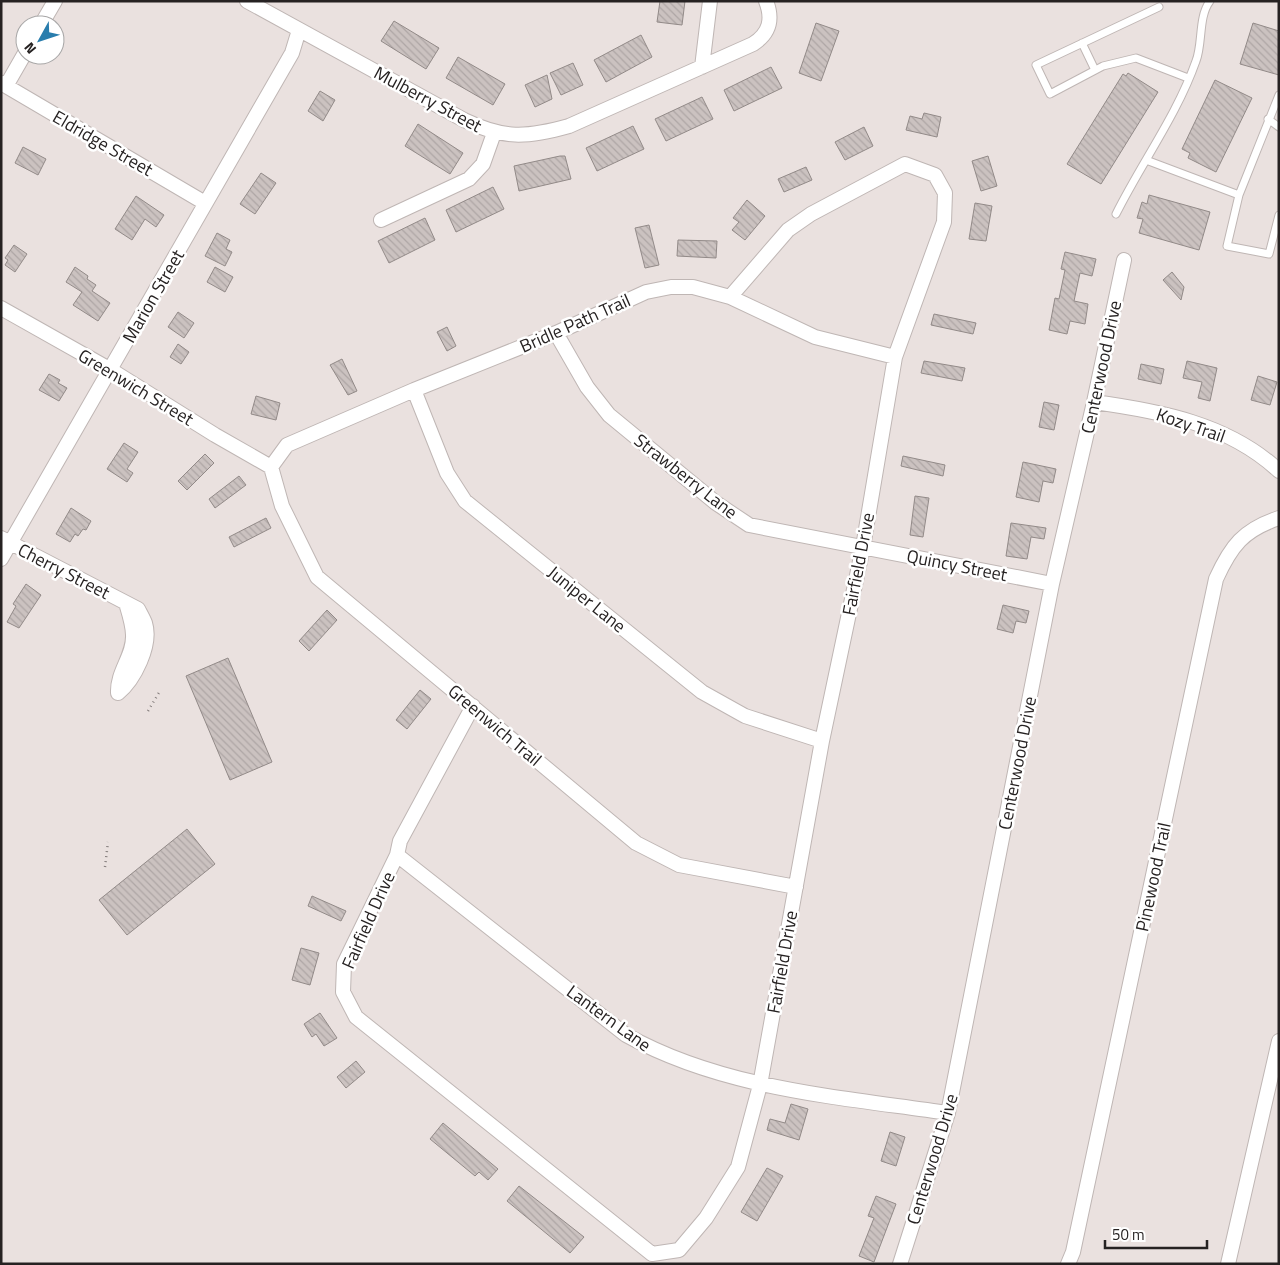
<svg xmlns="http://www.w3.org/2000/svg" width="1280" height="1265" font-family="'Titillium Web',sans-serif">
	<defs>
		<pattern id="building-back-hatch" width="6" height="6" patternUnits="userSpaceOnUse" patternTransform="scale(1.25)"><rect width="6" height="6" fill="#cbc2c0"/><path d="M-1 5l2 2M0 0l6 6M5-1l2 2" fill="none" stroke="#aea6a5"/></pattern>
	</defs>
	<rect width="100%" height="100%" fill="#eae1df"/>
	<path fill="url(#building-back-hatch)" stroke="#928a88" d="M660,1H685L682,25L657,22Z
		M394,21L439,48L426,69L381,41Z
		M816,23L839,31L821,81L799,73Z
		M1253,23L1279,31V75L1240,64Z
		M641,35L652,57L606,82L594,60Z
		M458,57L505,84L493,105L446,78Z
		M573,63L583,85L561,95L550,73Z
		M771,67L782,88L734,111L724,90Z
		M1128,73L1158,92L1101,184L1067,164L1123,74L1126,76Z
		M547,75L552,99L535,107L525,85Z
		M1215,80L1252,98L1216,172L1188,158L1190,153L1182,149Z
		M320,91L335,100L323,121L308,111Z
		M702,97L713,119L666,141L655,119Z
		M924,113L941,117L937,137L906,130L910,116L922,119Z
		M418,124L463,153L450,174L405,146Z
		M633,126L644,149L597,171L586,148Z
		M864,127L873,146L845,160L835,142Z
		M23,147L46,159L38,175L15,163Z
		M560,156H565L571,179L519,191L514,166Z
		M988,156L997,186L981,191L972,161Z
		M806,167L812,180L784,192L778,179Z
		M261,173L276,183L255,214L240,204Z
		M493,187L504,209L456,232L446,210Z
		M1149,195L1210,212L1199,250L1139,233L1143,219L1137,218L1142,202L1147,204Z
		M136,196L164,215L156,227L145,219L132,240L115,229Z
		M747,200L765,216L745,240L732,230L739,222L733,218Z
		M975,203L992,206L986,241L969,239Z
		M425,218L435,240L389,263L378,241Z
		M649,225L659,265L645,268L635,228Z
		M217,233L230,240L226,249L232,252L225,266L205,256Z
		M678,240L717,241L716,258L677,256Z
		M14,245L27,254L15,272L5,265L8,260L5,258Z
		M1065,252L1096,259L1092,276L1080,273L1074,301L1088,304L1085,324L1070,321L1067,334L1049,330L1055,298L1059,299L1065,270L1061,269Z
		M75,267L88,276L87,279L96,285L92,291L110,303L98,321L73,305L82,292L66,282Z
		M215,267L233,277L225,292L207,282Z
		M1172,272L1184,287L1181,300L1163,280Z
		M178,312L194,323L184,338L168,327Z
		M934,314L976,323L973,334L931,325Z
		M447,327L456,346L447,351L437,332Z
		M178,344L189,352L181,364L170,357Z
		M342,359L357,391L348,395L330,365Z
		M924,361L965,368L962,381L921,373Z
		M1187,361L1217,368L1210,401L1198,398L1202,382L1183,378Z
		M1141,364L1164,369L1161,384L1138,379Z
		M49,374L60,380L58,383L67,388L59,401L39,390Z
		M1258,376L1277,382L1270,405L1251,400Z
		M256,396L280,403L276,420L251,414Z
		M1044,402L1059,405L1054,430L1039,427Z
		M124,443L138,452L127,469L133,473L127,482L107,469Z
		M205,454L214,463L187,490L178,481Z
		M903,456L945,465L943,476L901,466Z
		M1023,462L1056,469L1053,483L1043,481L1039,502L1016,497Z
		M239,476L246,485L215,508L209,499Z
		M915,496L929,498L923,537L910,535Z
		M71,508L91,521L86,530L83,529L78,536L75,534L70,542L56,534Z
		M266,518L271,528L234,547L229,537Z
		M1011,523L1046,528L1044,539L1031,537L1027,559L1006,556Z
		M26,584L41,595L19,628L7,622L16,606L13,604Z
		M1003,605L1029,611L1026,623L1016,621L1013,633L997,629Z
		M327,610L337,620L309,651L299,641Z
		M228,658L272,762L230,780L186,676Z
		M420,690L431,699L407,729L396,720Z
		M187,829L215,864L127,935L99,900Z
		M312,896L346,911L341,921L308,906Z
		M301,948L319,953L310,985L292,980Z
		M320,1013L337,1038L324,1046L316,1034L312,1037L304,1024Z
		M356,1061L365,1072L346,1088L337,1077Z
		M791,1104L808,1109L799,1140L767,1130L770,1119L785,1123Z
		M443,1123L498,1169L488,1180L479,1172L475,1176L430,1139Z
		M890,1132L905,1137L896,1166L881,1161Z
		M767,1168L783,1176L757,1221L741,1212Z
		M519,1186L584,1237L570,1253L507,1201Z
		M876,1196L896,1204L874,1262L859,1256L874,1218L868,1216Z"/>
	<g fill="none" stroke-linecap="round" stroke-linejoin="round">
		<defs>
			<path id="lane" d="M1159,7L1036,65L1050,94L1103,66L1136,58L1188,78
				M1082,43L1095,70
				M1268,119L1279,127
				M1146,160L1239,195L1227,246L1269,254L1279,215
				M1239,195L1279,95
				M1116,214C1142,162 1177,115 1196,61C1203,43 1198,17 1210,1"/>
			<path id="street" d="M247,1L464,120C504,139 526,138 569,126L753,44C770,33 773,19 766,1
				M41,25L55,1
				M702,67L710,1
				M1,83L205,203
				M6,86L25,53
				M381,220L469,179L483,164L494,133
				M1,308L111,370L215,435L271,467
				M556,333L587,387L609,415L716,503L749,525L1052,584
				M414,390L447,473L465,501L702,692L745,716L822,741
				M1094,402C1160,411 1229,424 1279,471
				M271,467L282,506L317,577L636,843L679,865L796,887
				M271,467L287,445L414,390L556,333L646,292L671,287H693L730,297L815,337L895,357
				M1,538L138,609C140,613 143,618 145,623C152,645 134,680 118,693
				M1,559L292,53L299,30
				M118,693C117,671 134,656 133,635C133,625 129,613 126,603
				M473,706L400,841L397,855L344,964L343,992L356,1017L652,1254L679,1250L706,1218L738,1167L760,1085L822,741L863,547L895,357L944,222L945,193L935,175L905,164L811,214L788,230L730,297
				M397,855L626,1035C723,1089 839,1097 948,1113
				M900,1264L948,1113L1052,584L1094,402L1124,260
				M1068,1264L1073,1252L1216,579C1231,546 1243,530 1279,518
				M1228,1264L1279,1041"/>
		</defs>
		<use href="#lane" stroke="#bfb6b4" stroke-width="9"/>
		<use href="#street" stroke="#bfb6b4" stroke-width="16"/>
		<path stroke="#837c7b" stroke-width="2.5" stroke-dasharray="1 4" stroke-linecap="butt" d="M148,711L160,691
			M105,867L108,842"/>
		<use href="#lane" stroke="#fff" stroke-width="7"/>
		<use href="#street" stroke="#fff" stroke-width="14"/>
	</g>
	<g text-anchor="middle" dominant-baseline="central" stroke-width="5" stroke-linejoin="round" paint-order="stroke">
		<g font-size="18" fill="#262222" stroke="#fff">
			<text transform="translate(428 99) rotate(28)">Mulberry Street</text>
			<text transform="translate(103 143) rotate(30)">Eldridge Street</text>
			<text transform="translate(153 296) rotate(-60)">Marion Street</text>
			<text transform="translate(575 323) rotate(-24)">Bridle Path Trail</text>
			<text transform="translate(1101 367) rotate(-78)">Centerwood Drive</text>
			<text transform="translate(136 387) rotate(31)">Greenwich Street</text>
			<text transform="translate(1191 425) rotate(19)">Kozy Trail</text>
			<text transform="translate(686 476) rotate(38)">Strawberry Lane</text>
			<text transform="translate(858 564) rotate(-79)">Fairfield Drive</text>
			<text transform="translate(957 565) rotate(11)">Quincy Street</text>
			<text transform="translate(64 571) rotate(27)">Cherry Street</text>
			<text transform="translate(587 599) rotate(39)">Juniper Lane</text>
			<text transform="translate(495 725) rotate(40)">Greenwich Trail</text>
			<text transform="translate(1017 763) rotate(-79)">Centerwood Drive</text>
			<text transform="translate(1153 877) rotate(-78)">Pinewood Trail</text>
			<text transform="translate(368 920) rotate(-66)">Fairfield Drive</text>
			<text transform="translate(782 962) rotate(-80)">Fairfield Drive</text>
			<text transform="translate(609 1018) rotate(36)">Lantern Lane</text>
			<text transform="translate(932 1159) rotate(-73)">Centerwood Drive</text>
		</g>
	</g>
	<rect width="1280" height="1265" fill="none" stroke="#262222" stroke-width="5"/>
	<g transform="translate(40 40) rotate(230)"><circle r="24" fill="#ffffff" stroke="#a8a7a7"/>
	<path d="M0-4L9 19L0 12L-9 19Z" fill="#297dad"/>
	<text y="-8" font-size="14" font-weight="bold" text-anchor="middle" fill="#262222">N</text>
	</g>
	<path d="M1105 1240v8h102v-8" fill="none" stroke="#262222" stroke-width="2.5"/>
	<text x="1112" y="1240" font-size="15" fill="#262222" stroke="#ffffff" stroke-width="4" paint-order="stroke">50 m</text>
</svg>
